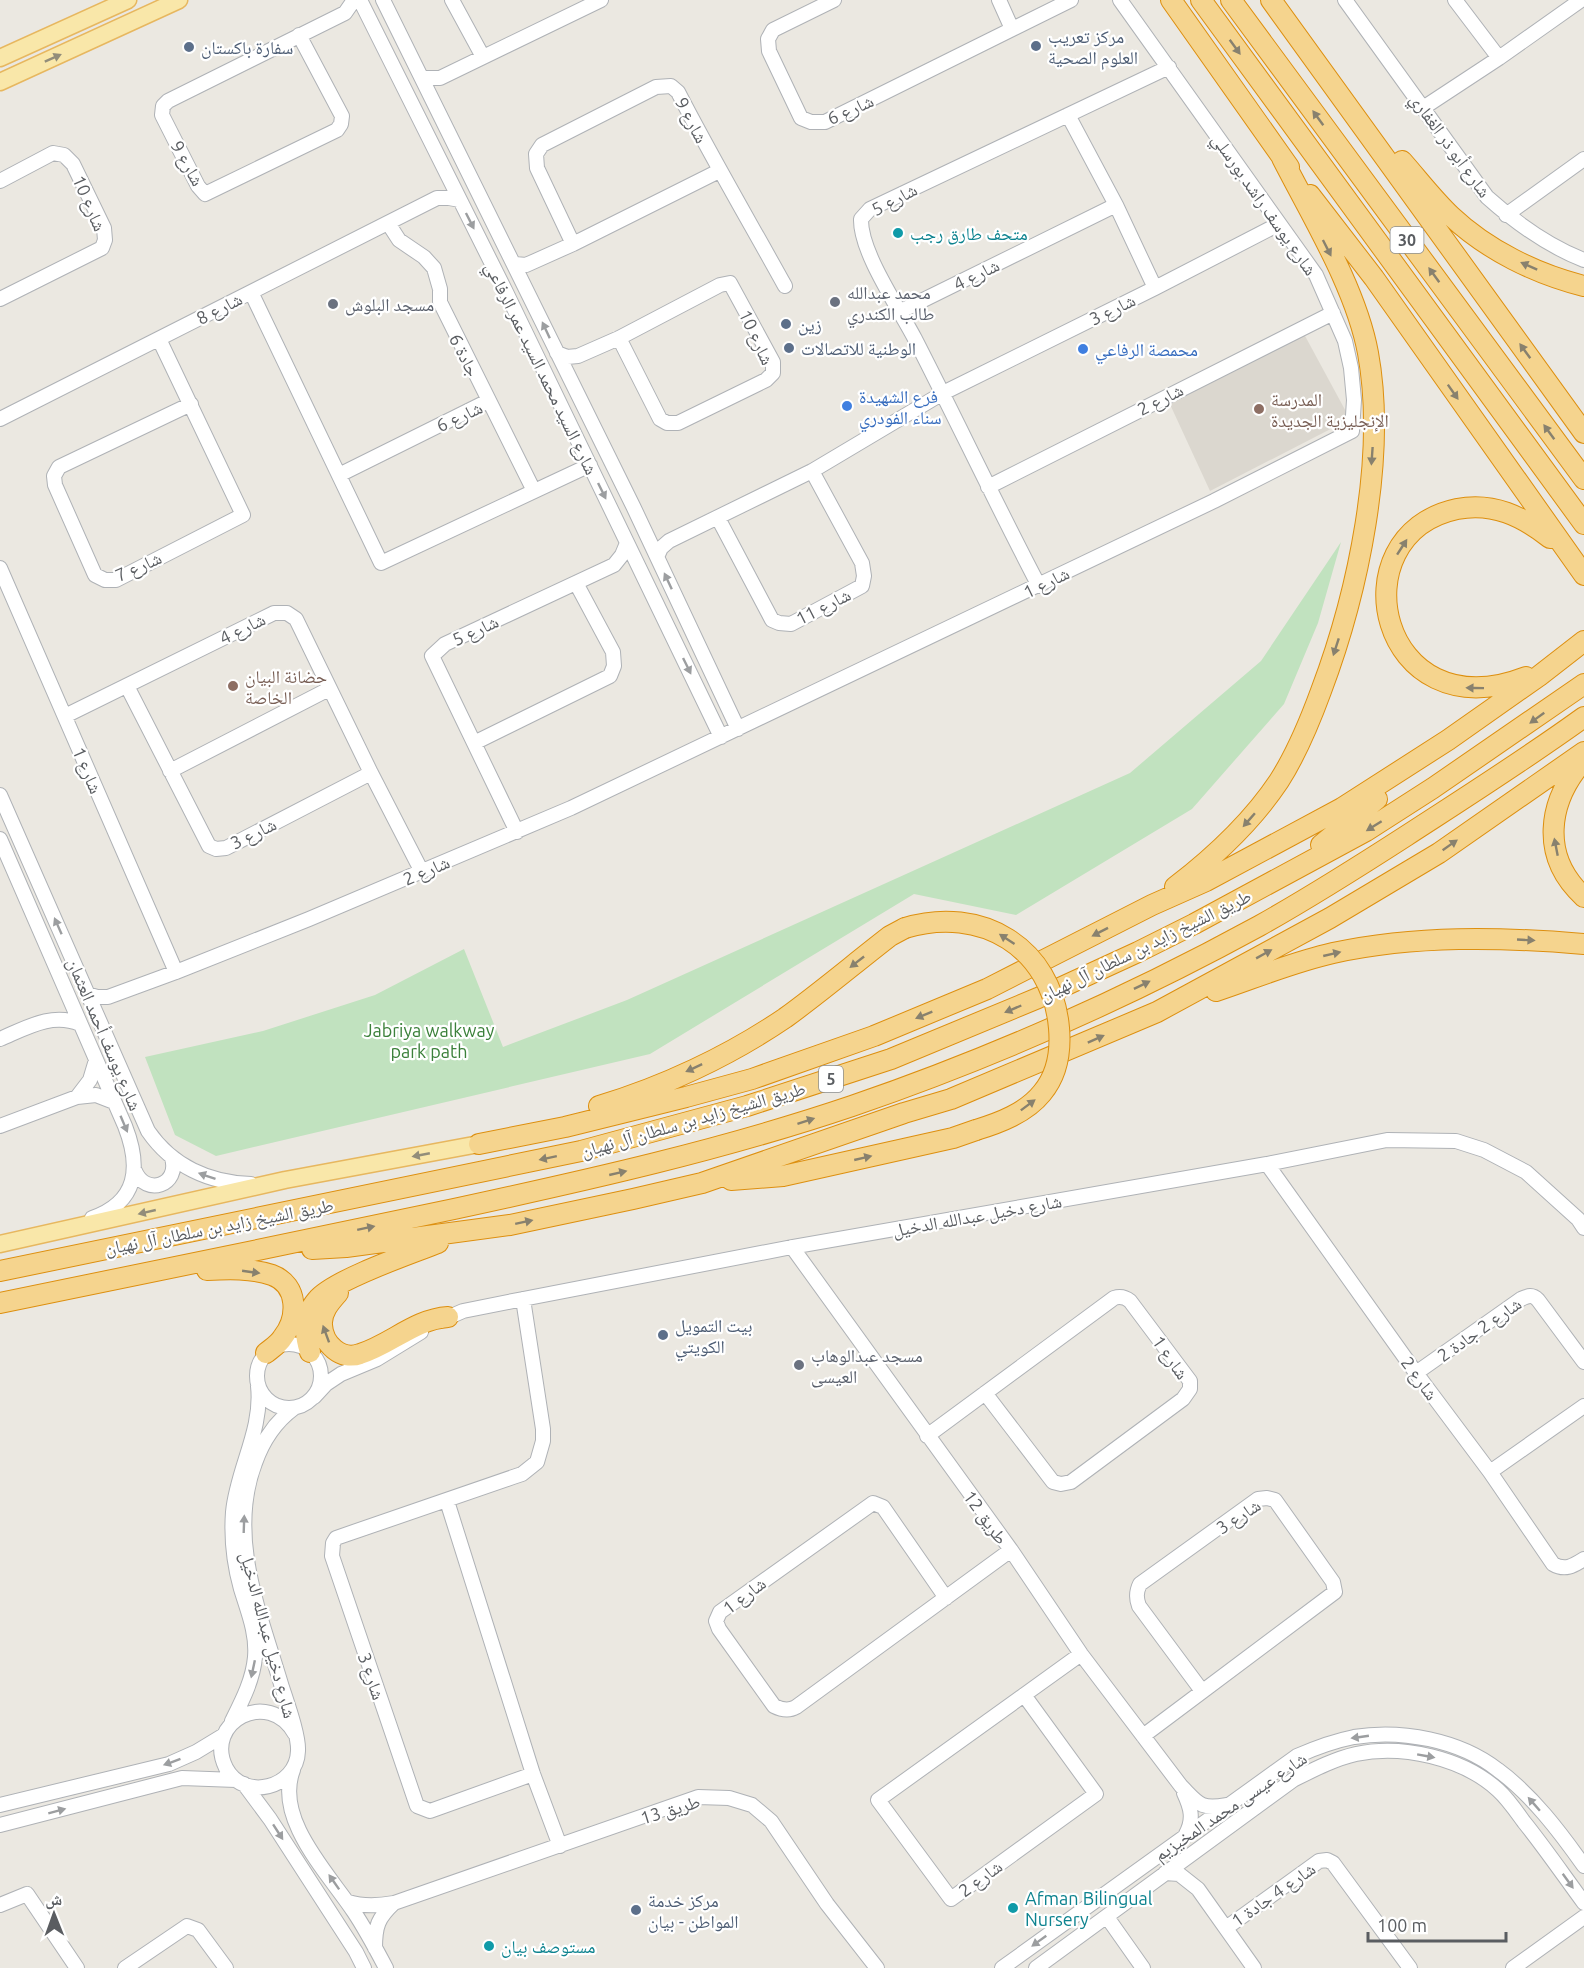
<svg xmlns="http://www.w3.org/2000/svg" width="1584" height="1968" font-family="Ubuntu,'Noto Naskh Arabic',sans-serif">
	<rect width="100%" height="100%" fill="#ebe8e1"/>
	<path fill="#dbd7cf" d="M1304,334L1350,419L1210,491L1168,400Z"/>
	<path fill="#c1e2bf" d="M1341,542L1318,623L1284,704L1192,809L1016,915L914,894L650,1054L216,1156L175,1135L145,1057L263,1031L375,995L464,949L503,1047L627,1000L1130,773L1261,661Z"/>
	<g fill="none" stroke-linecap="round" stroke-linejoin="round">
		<defs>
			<path id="minor" d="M360,0L506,292L721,737
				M383,0L633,506L738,729
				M452,0L483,57
				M834,0L773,30L768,39L769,51L801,118L811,122H825L1071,0
				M999,0L1012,29
				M1345,0L1487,197C1516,223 1548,246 1584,260
				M1455,0L1499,58
				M299,35L342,116L341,124L337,130L205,194L198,186L162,115L163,106L168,101L345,13L354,0
				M422,78H440L601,0
				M1423,108L1499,58L1581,0
				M1068,115L1116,205L1155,288
				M0,181L53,153L64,155L73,164L104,228L105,240L102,248L0,299
				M1506,215L1584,159
				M388,223L399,240L424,257L434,268L440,289V302L534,491
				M573,244L537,168L536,154L542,145L656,87L671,86L678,92C712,158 749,221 785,286
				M515,264L526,265L573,244L719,171
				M251,292L381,563L590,465
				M901,311L1116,205
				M159,339L243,515L116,580H105L95,575L55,485L54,476L59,467L191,404
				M557,353L567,357L578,356L619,338L720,285L730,283L773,362V373L766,380L678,423H667L660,419L619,338
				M0,419L437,198H449L460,200
				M339,475L488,401
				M988,487L1333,313
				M718,518L772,620L779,623L791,624L862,586L864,576L862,563L812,471
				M657,557L661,548L669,541L812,471L943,393L1155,288L1279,224
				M0,568L176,972
				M1039,586C996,504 957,421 915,339C899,308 860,252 861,219L870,209L1169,67
				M127,686L209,846L216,849L226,848L371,773
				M65,716L274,613H287L296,619L371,773L422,872
				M474,743L610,676L614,666L613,652L576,583
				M170,771L329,689
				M0,795L148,1131C172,1166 209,1183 251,1184
				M517,832L432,656L445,644L614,565L622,555L627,543
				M0,839L125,1126C141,1167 138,1202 92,1218
				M87,994L97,997H108L176,972L309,919L571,808L1214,501L1352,431L1354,400L1351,368L1345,341L1316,275L1120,0
				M0,1039C26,1028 52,1012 80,1024
				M77,1097L90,1080L96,1060
				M0,1126L77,1097L96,1095L114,1102
				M1267,1164L1416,1373L1490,1472L1553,1564C1565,1571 1573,1566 1584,1559
				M135,1171C146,1197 180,1185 172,1158
				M792,1247L1011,1550L1081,1654L1181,1786C1198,1803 1200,1810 1226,1805
				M523,1299L543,1429V1441L537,1462L522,1474L513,1477L336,1538L333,1543L332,1556L417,1806L430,1811L533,1774
				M440,1321L463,1311L523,1299L792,1247L1267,1164L1387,1140L1456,1141L1484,1150L1526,1172L1578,1219L1584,1228
				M257 1376a32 32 0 1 1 64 0a32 32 0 1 1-64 0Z
				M1416,1373L1521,1299C1528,1296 1532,1294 1538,1300L1584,1362
				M314,1397L326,1384L341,1374L377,1359L421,1332
				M294,1408C275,1422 263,1440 255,1463C227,1537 260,1613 281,1684C286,1700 299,1735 298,1751C297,1788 244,1802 226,1768C203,1722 269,1687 295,1734
				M927,1436L1114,1298C1120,1296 1125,1297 1130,1301L1190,1381V1389L1183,1399L1071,1482L1061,1484L1053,1482L985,1393
				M1490,1472L1584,1406
				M447,1501L533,1774L560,1846
				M946,1598L883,1507L873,1503L720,1612L716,1621L719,1629L774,1706C782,1710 789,1711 796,1707L1011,1550
				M1024,1695L1096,1794L951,1899L878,1800L1081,1654
				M232,1721C242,1701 253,1680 255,1657C257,1633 248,1612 241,1589C234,1564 231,1539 233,1512C237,1469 263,1430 258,1386
				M1143,1736L1335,1592L1333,1582L1275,1500L1267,1498L1258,1499L1140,1584C1136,1592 1136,1598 1139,1606L1202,1691
				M293,1770C274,1819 329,1874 354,1912C366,1930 376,1949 386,1968
				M244,1784L270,1819L356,1952L364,1968
				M1184,1793C1191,1808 1194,1819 1186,1834
				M0,1805L169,1764L196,1752L224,1735
				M0,1825L182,1778L236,1780
				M1165,1873L1179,1874L1198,1889L1254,1968
				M348,1902C364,1907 378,1906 394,1903L698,1797L729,1798L752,1805L771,1821L827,1904L877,1968
				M0,1905L27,1894L77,1968
				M1107,1917L1143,1968
				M1226,1928L1319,1861L1327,1860L1333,1863L1410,1968
				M375,1948C375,1926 378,1918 394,1903
				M125,1968L187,1926L198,1930L226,1968
				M1002,1968L1297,1756C1315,1748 1334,1741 1354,1737C1401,1729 1460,1740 1498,1770C1532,1795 1560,1832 1584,1866
				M1036,1968L1293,1780C1313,1770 1334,1759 1356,1754C1402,1744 1463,1758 1498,1790C1508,1799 1516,1811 1524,1822C1545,1848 1564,1876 1584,1903
				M1513,1968L1584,1917"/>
			<path id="major" d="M0,58L128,0
				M0,82L179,0
				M0,1244L285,1180L479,1144"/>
			<path id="highway" d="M1171,0L1289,167
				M1201,0L1584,524
				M1231,0L1584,479
				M1271,0L1584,433
				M1402,161C1418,179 1433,199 1451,216C1487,250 1536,274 1584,286
				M1310,195L1374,278L1584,575
				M1526,677C1379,734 1335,535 1457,509C1493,502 1522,516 1550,538
				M1584,760C1547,802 1540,857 1584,897
				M1321,845L1377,799
				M1175,887C1214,857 1251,823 1279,781C1297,753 1310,721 1321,691C1358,593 1387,457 1368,353C1356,288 1312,217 1282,158
				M1216,991C1255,978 1293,962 1333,953C1416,935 1501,937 1584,944
				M599,1106C663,1087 729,1056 785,1018C821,992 855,963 890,936L905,928
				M479,1144L565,1127L686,1097L752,1079L874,1036L987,989L1152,905L1206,881L1342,808L1448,740L1539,676L1584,641
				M731,1180L783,1176L953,1138L976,1130
				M312,1249L346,1247L510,1225L633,1199L702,1183L904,1113L951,1099L1157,1012L1330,918L1439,853L1584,752
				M207,1270C227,1269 252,1268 272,1275C299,1285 298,1318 283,1337C279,1344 272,1348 266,1353
				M0,1271L581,1151L747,1106L891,1059L1038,998L1138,952L1194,924L1366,831L1433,788L1584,684
				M338,1293C330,1302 321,1312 322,1325C323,1344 341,1361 360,1354C390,1345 415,1319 448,1317
				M0,1303C151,1272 303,1241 454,1209C588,1180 722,1150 852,1106C992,1058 1129,997 1259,926C1309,898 1358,867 1406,836C1466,797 1526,759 1584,717
				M310,1352C304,1334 304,1315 317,1300C333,1280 412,1253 438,1243"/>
		</defs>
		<use href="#minor" stroke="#afb2b6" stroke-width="16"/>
		<use href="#major" stroke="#e7b75f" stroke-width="19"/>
		<use href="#highway" stroke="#dd8f0f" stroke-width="22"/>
		<use href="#minor" stroke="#fff" stroke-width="14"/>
		<use href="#major" stroke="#f9e7a9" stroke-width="16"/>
		<use href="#highway" stroke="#f5d48e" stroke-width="20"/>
		<defs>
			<path id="highway-bridge" d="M905,928C981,905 1052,947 1059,1028C1061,1051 1057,1075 1042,1093C1026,1113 999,1123 976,1130"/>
		</defs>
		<use href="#highway-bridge" stroke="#dd8f0f" stroke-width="22" stroke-linecap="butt"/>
		<use href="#highway-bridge" stroke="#f5d48e" stroke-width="20"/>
	</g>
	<defs><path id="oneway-solid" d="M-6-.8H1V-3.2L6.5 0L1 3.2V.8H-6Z" transform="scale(1.5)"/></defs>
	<g fill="#88816e">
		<use href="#oneway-solid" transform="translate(1235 47) rotate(54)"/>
		<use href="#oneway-solid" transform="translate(1318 118) rotate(-126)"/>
		<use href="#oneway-solid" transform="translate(1327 248) rotate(63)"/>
		<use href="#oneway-solid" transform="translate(1529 266) rotate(-156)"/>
		<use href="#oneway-solid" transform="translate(1434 275) rotate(-126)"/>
		<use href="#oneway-solid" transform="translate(1525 351) rotate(-126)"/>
		<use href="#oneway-solid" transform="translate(1453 392) rotate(55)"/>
		<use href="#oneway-solid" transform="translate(1549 432) rotate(-126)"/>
		<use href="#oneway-solid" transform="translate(1372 456) rotate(94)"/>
		<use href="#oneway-solid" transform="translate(1402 547) rotate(-57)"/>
		<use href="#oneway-solid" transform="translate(1336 647) rotate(108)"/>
		<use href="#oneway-solid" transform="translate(1475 688) rotate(-179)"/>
		<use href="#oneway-solid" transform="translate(1537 718) rotate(144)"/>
		<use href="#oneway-solid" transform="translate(1249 820) rotate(131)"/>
		<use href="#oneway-solid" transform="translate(1374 826) rotate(148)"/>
		<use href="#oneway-solid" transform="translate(1450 845) rotate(-35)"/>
		<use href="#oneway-solid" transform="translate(1556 847) rotate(-101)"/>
		<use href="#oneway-solid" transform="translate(1100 932) rotate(153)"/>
		<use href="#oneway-solid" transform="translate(1007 939) rotate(-147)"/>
		<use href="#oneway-solid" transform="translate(1526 940) rotate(3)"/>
		<use href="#oneway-solid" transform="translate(1264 954) rotate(-29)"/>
		<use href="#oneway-solid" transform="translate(1332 954) rotate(-13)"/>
		<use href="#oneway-solid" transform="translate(857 962) rotate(142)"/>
		<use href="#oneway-solid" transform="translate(1142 985) rotate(-26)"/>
		<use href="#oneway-solid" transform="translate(1013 1009) rotate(157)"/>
		<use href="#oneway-solid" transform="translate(924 1015) rotate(158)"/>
		<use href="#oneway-solid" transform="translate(1096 1039) rotate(-24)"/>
		<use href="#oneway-solid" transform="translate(694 1068) rotate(155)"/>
		<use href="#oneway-solid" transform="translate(1028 1105) rotate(-37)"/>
		<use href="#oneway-solid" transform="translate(806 1121) rotate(-18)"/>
		<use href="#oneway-solid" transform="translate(548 1158) rotate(168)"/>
		<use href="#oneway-solid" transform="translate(863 1158) rotate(-13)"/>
		<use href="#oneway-solid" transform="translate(618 1173) rotate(-13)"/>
		<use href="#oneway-solid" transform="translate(524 1222) rotate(-12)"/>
		<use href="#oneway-solid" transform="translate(366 1228) rotate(-12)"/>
		<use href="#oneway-solid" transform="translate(251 1272) rotate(8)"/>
		<use href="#oneway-solid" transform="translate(326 1334) rotate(-110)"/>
	</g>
	<g fill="#928d7a">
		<use href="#oneway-solid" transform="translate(53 58) rotate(-24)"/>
		<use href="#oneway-solid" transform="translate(421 1155) rotate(169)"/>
		<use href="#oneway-solid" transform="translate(147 1212) rotate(167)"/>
	</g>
	<g fill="#9c9ea0">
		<use href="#oneway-solid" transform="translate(470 221) rotate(63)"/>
		<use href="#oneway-solid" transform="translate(546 330) rotate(-115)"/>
		<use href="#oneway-solid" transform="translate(602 491) rotate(64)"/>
		<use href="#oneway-solid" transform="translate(668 581) rotate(-115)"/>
		<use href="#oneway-solid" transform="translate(687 666) rotate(64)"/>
		<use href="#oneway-solid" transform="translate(58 926) rotate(-114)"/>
		<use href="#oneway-solid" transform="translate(124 1124) rotate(67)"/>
		<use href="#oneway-solid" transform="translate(207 1176) rotate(-161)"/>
		<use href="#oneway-solid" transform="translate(244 1524) rotate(-88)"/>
		<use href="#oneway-solid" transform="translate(253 1669) rotate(102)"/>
		<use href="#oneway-solid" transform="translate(1360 1737) rotate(172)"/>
		<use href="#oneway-solid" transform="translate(1426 1756) rotate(10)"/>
		<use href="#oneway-solid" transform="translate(172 1762) rotate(160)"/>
		<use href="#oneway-solid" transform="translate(1534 1804) rotate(-131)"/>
		<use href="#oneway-solid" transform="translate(57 1811) rotate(-15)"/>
		<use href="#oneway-solid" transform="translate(278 1832) rotate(57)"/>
		<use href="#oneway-solid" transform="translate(1568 1881) rotate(54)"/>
		<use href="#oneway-solid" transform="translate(334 1882) rotate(-125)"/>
		<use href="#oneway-solid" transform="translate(1039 1941) rotate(144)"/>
	</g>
	<g fill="#5c6f8a" stroke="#fff" stroke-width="2">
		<circle cx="1036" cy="46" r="6"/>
		<circle cx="189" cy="47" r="6"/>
		<circle cx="786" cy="324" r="6"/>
		<circle cx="789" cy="348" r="6"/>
		<circle cx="663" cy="1335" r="6"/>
		<circle cx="636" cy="1910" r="6"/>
	</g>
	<g fill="#0f9aa8" stroke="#fff" stroke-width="2">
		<circle cx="898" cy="233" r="6"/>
		<circle cx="1013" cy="1908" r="6"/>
		<circle cx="489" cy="1946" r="6"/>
	</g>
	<g fill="#6b7280" stroke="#fff" stroke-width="2">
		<circle cx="835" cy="302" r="6"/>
		<circle cx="333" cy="304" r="6"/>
		<circle cx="799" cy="1365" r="6"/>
	</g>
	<g fill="#3f7fe0" stroke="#fff" stroke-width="2">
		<circle cx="1083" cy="349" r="6"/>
		<circle cx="847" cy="406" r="6"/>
	</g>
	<g fill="#8d6e63" stroke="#fff" stroke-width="2">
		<circle cx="1259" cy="409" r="6"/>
		<circle cx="233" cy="686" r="6"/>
	</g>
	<g text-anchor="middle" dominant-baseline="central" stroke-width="4.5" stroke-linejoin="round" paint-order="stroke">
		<g fill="#fff" stroke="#8c8e90" stroke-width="1.5">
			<rect x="1390.5" y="227" width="33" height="26" rx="4.5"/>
			<rect x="819" y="1066" width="24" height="26" rx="4.5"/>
		</g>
		<g font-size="16" font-weight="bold" fill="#5a5d61">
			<text x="1407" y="240">30</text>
			<text x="831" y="1079">5</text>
		</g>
		<g font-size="18" fill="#4e5e75" stroke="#fff" text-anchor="start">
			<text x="1048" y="36">مركز تعريب<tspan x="1048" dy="21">العلوم الصحية</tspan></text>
			<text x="201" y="47">سفارة باكستان</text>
			<text x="798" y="324">زين</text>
			<text x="801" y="348">الوطنية للاتصالات</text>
			<text x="675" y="1325">بيت التمويل<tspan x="675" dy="21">الكويتي</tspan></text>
			<text x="648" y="1900">مركز خدمة<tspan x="648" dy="21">المواطن - بيان</tspan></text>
		</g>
		<g font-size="18" fill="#5a5d61" stroke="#fff">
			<text transform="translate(850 109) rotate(-24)">شارع 6</text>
			<text transform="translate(692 120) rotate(62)">شارع 9</text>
			<text transform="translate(1451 145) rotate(54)">شارع أبو ذر الغفاري</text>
			<text transform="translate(188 163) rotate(61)">شارع 9</text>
			<text transform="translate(894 199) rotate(-28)">شارع 5</text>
			<text transform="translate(90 203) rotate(67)">شارع 10</text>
			<text transform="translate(1265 204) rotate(55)">شارع يوسف راشد بورسلي</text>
			<text transform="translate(976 274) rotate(-26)">شارع 4</text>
			<text transform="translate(219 308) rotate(-27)">شارع 8</text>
			<text transform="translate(1112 309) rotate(-26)">شارع 3</text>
			<text transform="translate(757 337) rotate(65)">شارع 10</text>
			<text transform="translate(465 355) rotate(63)">جادة 6</text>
			<text transform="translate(542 368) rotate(64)">شارع السيد محمد السيد عمر الرفاعي</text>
			<text transform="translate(1160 399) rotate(-27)">شارع 2</text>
			<text transform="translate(459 416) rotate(-25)">شارع 6</text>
			<text transform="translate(138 566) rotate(-24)">شارع 7</text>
			<text transform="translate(1046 582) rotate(-26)">شارع 1</text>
			<text transform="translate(823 606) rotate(-27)">شارع 11</text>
			<text transform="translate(242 628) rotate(-26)">شارع 4</text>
			<text transform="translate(475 630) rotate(-25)">شارع 5</text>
			<text transform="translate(88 770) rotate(67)">شارع 1</text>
			<text transform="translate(253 833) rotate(-26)">شارع 3</text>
			<text transform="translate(426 870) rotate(-23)">شارع 2</text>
			<text transform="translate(1145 945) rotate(-26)">طريق الشيخ زايد بن سلطان آل نهيان</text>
			<text transform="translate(105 1034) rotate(67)">شارع يوسف أحمد العثمان</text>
			<text transform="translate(693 1119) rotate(-16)">طريق الشيخ زايد بن سلطان آل نهيان</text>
			<text transform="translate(977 1215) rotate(-10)">شارع دخيل عبدالله الدخيل</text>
			<text transform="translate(219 1226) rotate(-11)">طريق الشيخ زايد بن سلطان آل نهيان</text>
			<text transform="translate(1479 1329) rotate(-35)">شارع 2 جادة 2</text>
			<text transform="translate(1171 1357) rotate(55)">شارع 1</text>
			<text transform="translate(1420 1378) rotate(54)">شارع 2</text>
			<text transform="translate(1238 1516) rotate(-33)">شارع 3</text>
			<text transform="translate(986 1517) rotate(54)">طريق 12</text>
			<text transform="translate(744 1595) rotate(-37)">شارع 1</text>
			<text transform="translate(269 1635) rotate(75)">شارع دخيل عبدالله الدخيل</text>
			<text transform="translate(372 1676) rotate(71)">شارع 3</text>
			<text transform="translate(1230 1806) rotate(-34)">شارع عيسى محمد المخيزيم</text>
			<text transform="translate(670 1809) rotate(-17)">طريق 13</text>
			<text transform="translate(980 1878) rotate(-36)">شارع 2</text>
			<text transform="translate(1273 1894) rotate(-35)">شارع 4 جادة 1</text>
		</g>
		<g font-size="18" fill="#0d838f" stroke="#fff" text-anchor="start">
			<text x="910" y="233">متحف طارق رجب</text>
			<text x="1025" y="1898">Afman Bilingual<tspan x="1025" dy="21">Nursery</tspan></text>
			<text x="501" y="1946">مستوصف بيان</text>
		</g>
		<g font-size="18" fill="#5b616d" stroke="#fff" text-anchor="start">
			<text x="847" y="292">محمد عبدالله<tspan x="847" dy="21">طالب الكندري</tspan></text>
			<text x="345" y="304">مسجد البلوش</text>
			<text x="811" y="1355">مسجد عبدالوهاب<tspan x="811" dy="21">العيسى</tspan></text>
		</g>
		<g font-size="18" fill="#366cbe" stroke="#fff" text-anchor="start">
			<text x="1095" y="349">محمصة الرفاعي</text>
			<text x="859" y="396">فرع الشهيدة<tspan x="859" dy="21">سناء الفودري</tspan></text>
		</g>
		<g font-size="18" fill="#785e54" stroke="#fff" text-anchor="start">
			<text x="1271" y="399">المدرسة<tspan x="1271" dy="21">الإنجليزية الجديدة</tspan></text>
			<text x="245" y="676">حضانة البيان<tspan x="245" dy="21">الخاصة</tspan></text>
		</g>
		<g font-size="18" fill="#3b803a" stroke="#fff">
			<text x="429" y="1030">Jabriya walkway<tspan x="429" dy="21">park path</tspan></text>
		</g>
	</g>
	<g transform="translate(54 1914) rotate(359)" stroke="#ffffff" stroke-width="4.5" paint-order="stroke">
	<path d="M0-4.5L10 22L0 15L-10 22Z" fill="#5a5d61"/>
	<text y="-9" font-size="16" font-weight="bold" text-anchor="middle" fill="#5a5d61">ش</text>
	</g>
	<path d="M1368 1932v9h138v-9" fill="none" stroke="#5a5d61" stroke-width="3"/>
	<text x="1377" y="1932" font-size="18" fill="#5a5d61" stroke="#ffffff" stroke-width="4.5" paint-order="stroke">100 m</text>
</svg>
